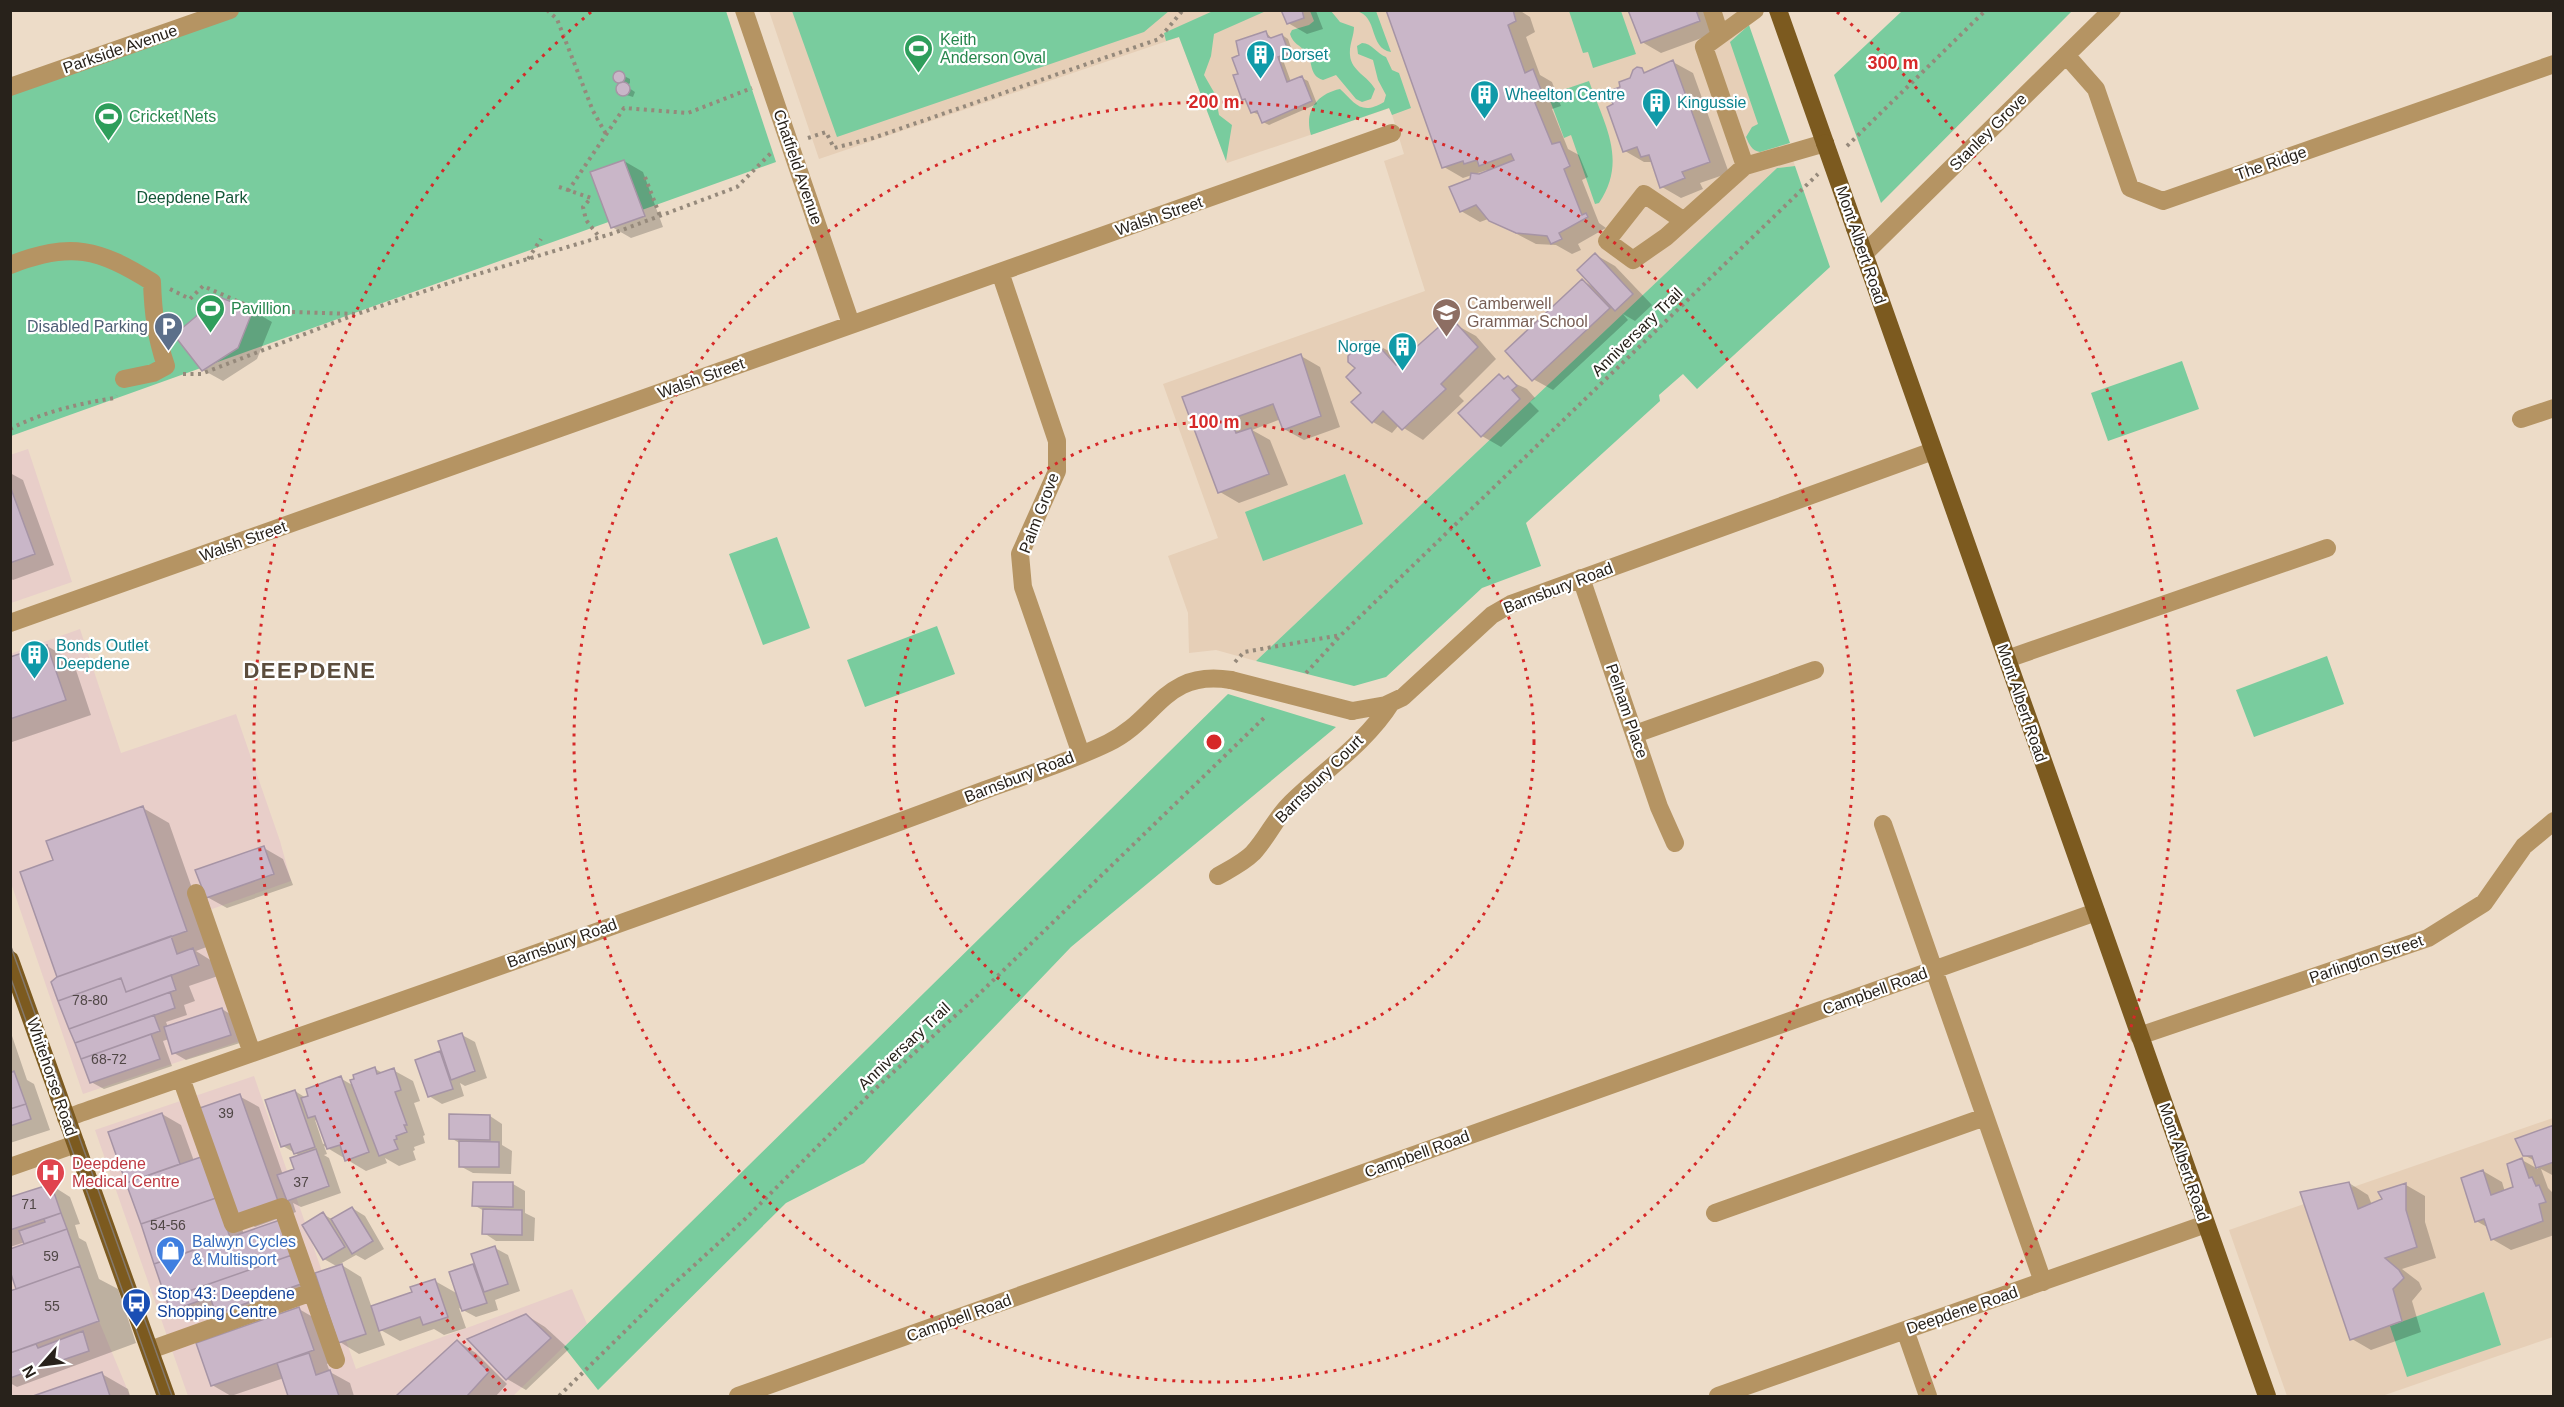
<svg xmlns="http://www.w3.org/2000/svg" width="2564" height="1407" font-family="Arial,sans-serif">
	<rect width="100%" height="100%" fill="#eddcc8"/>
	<path fill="#e8cec9" d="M28,449L72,582L11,603L10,455Z
		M80,629L121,753L236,714L280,841L291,881L195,915L240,1041L83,1094L11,883L10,654Z
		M254,1076L356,1369L572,1289L587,1324L513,1396H188L95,1130Z
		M51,1184L99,1321L130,1396H11L10,1197Z"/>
	<path fill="#e6cfb7" d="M769,11H1741L1795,166L1777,168L1256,661L1216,650L1189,653L1188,613L1168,556L1218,538L1163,384L1425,291L1384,161L1404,154L1390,108L1227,163L1179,37L819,159Z
		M2553,1118V1337L2382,1396H2287L2229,1230Z"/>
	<path fill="#79cc9e" d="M230,11H726L776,162L11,436V87Z
		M792,11V10L1169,11L1144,32L837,137Z
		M1213,11H1266L1214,34L1211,56L1204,75L1215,94L1219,115L1232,125L1226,161L1179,37L1166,41L1164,33Z
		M1310,11H1331L1340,22L1354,27C1354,36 1349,45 1350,55C1351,71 1368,76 1375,89L1371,99L1362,102L1356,99L1336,75L1323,80C1308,75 1314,62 1306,52C1300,45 1293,44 1290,34L1292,30L1309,25L1314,21Z
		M1356,11H1376L1391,52C1368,48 1379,16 1356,11Z
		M1569,11H1621L1636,54L1593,68L1588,52L1583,53Z
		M1902,11H2072L1881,203L1834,75Z
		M1749,25L1790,143L1760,152C1752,151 1749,144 1746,137L1752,127L1758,124L1730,42Z
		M1362,43C1372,43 1377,54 1386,57L1392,70L1399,73L1411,108L1392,115L1389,108L1311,135C1304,112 1316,94 1340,89C1355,103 1361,116 1384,102L1386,95L1378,80L1373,60L1358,54L1357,46Z
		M1589,81C1604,124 1628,160 1599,203L1595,204L1571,135L1564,138L1548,95Z
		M1795,166L1830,267L1697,389L1683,374L1659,395L1660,401L1526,523L1541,566L1482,588L1386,677L1354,686L1256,661L1777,168Z
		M2182,361L2199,409L2108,441L2091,393Z
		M1345,474L1363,524L1263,561L1245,512Z
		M777,537L810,628L763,645L729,554Z
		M937,626L955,674L865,707L847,660Z
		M2327,656L2344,704L2254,737L2236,690Z
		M1228,694L1336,727L1071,947L864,1163L786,1203L598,1390L564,1347Z
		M2484,1292L2501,1345L2407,1377L2390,1326Z"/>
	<path fill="#0003" fill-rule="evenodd" d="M1283,10L1316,11L1323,29L1307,34L1288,23Z
		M1388,10H1519L1530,17L1535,32L1526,37L1540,75L1552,82L1561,106L1552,109L1568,149L1579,155L1588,177L1582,180L1599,223L1606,228L1578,244L1581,250L1572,254L1556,245L1536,244L1488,219L1480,222L1461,211L1479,176L1487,172V170L1463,178L1444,167Z
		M1630,10H1710L1718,32L1661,53L1642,42Z
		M1266,32L1272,39L1282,35L1288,39L1294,56L1283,60L1291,82L1302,78L1308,81L1317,104L1269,125L1263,122L1260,115L1252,112L1248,101L1244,98L1239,75L1240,56Z
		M1673,62L1693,73L1729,173L1700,183L1703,189L1681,198L1662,187L1653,162H1644L1625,151L1615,104L1622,88L1641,70L1647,73Z
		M618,73L630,79V83L626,86L635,92L633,97L620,93L618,88L621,83L615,78Z
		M624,161L643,172L663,227L631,238L612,227Z
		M1596,255L1615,266L1652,305L1635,321L1623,314L1628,320L1553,390L1533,379L1583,281L1595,288Z
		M219,299L253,311L272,322L257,359L223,381L203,370Z
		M1456,325L1476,336L1496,359L1459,396L1464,401L1423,440L1399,425L1392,433L1373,422L1357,368L1374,343L1394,354L1401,363L1441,327L1449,332Z
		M1301,356L1320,367L1340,427L1304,440L1284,429L1281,419L1252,430L1270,440L1288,485L1239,503L1220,492L1184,398Z
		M1499,376L1527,389L1535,398L1530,402L1539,411L1501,447L1482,436Z
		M10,473L23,480L54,565L13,580L10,578Z
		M47,646L73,661L91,715L12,742L10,741V659Z
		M143,808L169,823L212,945L196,951L212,961L218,976L189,986L195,1001L184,1005L187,1015L166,1022L168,1027L222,1009L235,1017L243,1042L186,1060L174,1053L169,1039L163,1041L172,1066L104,1089L91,1082L59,977L55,861Z
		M264,848L283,859L293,885L227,908L207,897Z
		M10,1030L27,1080L34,1084L50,1130L10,1143Z
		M462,1035L475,1042L487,1078L465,1086L460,1083L464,1096L442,1104L429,1096L440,1053L445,1056Z
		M375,1069L383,1073L393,1070L413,1081L420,1101L414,1103L425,1135L423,1136L425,1143L414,1147L415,1150L413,1151L416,1160L399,1166L385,1158L387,1163L366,1171L324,1146L327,1154L324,1155L329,1158L341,1193L301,1207L293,1203L296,1212L255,1227L237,1216L244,1234L320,1295L237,1324L217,1312L191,1321L172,1310L110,1132L162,1114L181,1125L194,1161L201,1158L239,1096L259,1107L283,1175L296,1170L300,1156L283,1146L295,1091L306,1098L340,1078L354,1086ZM315,1120L319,1123L326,1143L323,1144Z
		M490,1116L502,1124V1145L512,1151L511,1174L473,1173L460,1166L461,1144L451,1138Z
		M2554,1126V1176L2541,1169L2548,1188L2554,1194V1235L2511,1250L2492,1239L2489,1228L2476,1221L2483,1171L2502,1182L2505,1192L2515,1188L2522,1160L2538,1169L2535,1161L2524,1155Z
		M2349,1183L2368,1195L2372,1205L2384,1200L2381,1193L2406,1185L2425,1196V1222L2436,1258L2402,1269L2419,1282L2422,1289L2412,1301L2421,1332L2371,1350L2352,1339Z
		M513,1184L525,1191V1213L535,1218L534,1241H496L484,1233V1211L474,1205Z
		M51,1185L70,1197L80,1224L75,1225L79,1238L86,1242L99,1279L118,1289L136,1343L17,1387L10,1383V1292L18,1290L27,1245L25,1242L10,1247V1199Z
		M352,1208L365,1216L384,1249L365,1260L356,1255L340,1264L361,1277L372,1308L414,1293L435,1281L458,1294L451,1273L476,1265L495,1248L508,1255L520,1291L495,1300L498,1310L476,1317L459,1308L466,1328L444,1335L434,1329L400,1341L379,1329L385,1345L359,1354L340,1342L338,1267L324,1259L323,1214L333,1220Z
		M299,1309L318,1320L333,1361L327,1364L330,1372L350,1383L354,1396H290L284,1378L231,1396L212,1385Z
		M526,1315L545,1327L569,1349L526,1390L507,1379Z
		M457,1341L476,1353L507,1384L496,1396H398Z
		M102,1374L128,1389L130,1396H37Z"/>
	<path fill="#c9b6c8" stroke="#a694a5" stroke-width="1.5" d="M1281,10H1302L1304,18L1287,24Z
		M1386,10H1513L1516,21L1508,25L1525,73L1533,69L1543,95L1533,98L1552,144L1560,142L1570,166L1564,169L1582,215L1586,213L1588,217L1559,233L1562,239L1551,244L1547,236L1516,233L1489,221L1476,205L1460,212L1449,187L1470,179L1471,173L1479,174L1514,160L1511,154L1479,166L1477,160L1464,164L1463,161L1442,168Z
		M1628,10H1696L1700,21L1641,43Z
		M1266,31L1268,37L1271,38L1282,34L1289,53L1278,57L1287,82L1302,76L1312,101L1262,123L1257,111L1251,113L1245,99L1242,100L1233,75L1238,74L1232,58L1239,55L1236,41Z
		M1673,60L1710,162L1682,172L1685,178L1660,188L1649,155L1641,157L1637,147L1623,152L1607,107L1613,104L1607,92L1620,87L1619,82L1630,78L1633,70L1637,67L1642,68L1644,73Z
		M613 77a6 6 0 1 1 12 0a6 6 0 1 1-12 0Z
		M616 89a7 7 0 1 1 14 0a7 7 0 1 1-14 0Z
		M624,160L645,216L611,228L590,172Z
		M1595,253L1633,294L1615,311L1577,270Z
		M1582,279L1610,308L1532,381L1505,351Z
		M219,297L253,310L238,348L202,371L174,335Z
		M1456,323L1478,347L1441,384L1446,389L1402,430L1383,411L1372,423L1351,402L1361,393L1346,377L1355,368L1348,362V356L1363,341H1374L1396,365L1441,325L1446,332Z
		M1301,354L1321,416L1283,430L1273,404L1231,419L1236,433L1251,428L1269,474L1218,493L1182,397Z
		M1499,374L1504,379L1508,376L1517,386L1512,390L1520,399L1481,437L1458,413Z
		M10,486L35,554L10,563Z
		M47,645L66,700L10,719V657Z
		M143,806L187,931L57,977L20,872L53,860L46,841Z
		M264,846L274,874L206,898L195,870Z
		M171,936L177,954L193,948L199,965L126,992L121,978L58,1001L51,982L57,977Z
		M171,975L176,990L69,1029L58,1001L121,978L126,992Z
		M170,992L175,1008L75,1043L69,1029Z
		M222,1008L231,1035L172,1054L164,1027Z
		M154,1015L160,1031L81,1059L75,1043Z
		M462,1033L475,1071L451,1080L438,1041Z
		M151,1034L160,1059L90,1083L81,1059Z
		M440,1051L453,1089L428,1097L415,1060Z
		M375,1067L377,1074L394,1068L401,1090L395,1092L407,1125H404L407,1132L396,1136L397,1139L394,1140L398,1149L379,1156L350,1080L354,1079L353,1075Z
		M14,1071L26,1104L10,1109V1073Z
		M341,1076L369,1152L345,1161L340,1145L327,1149L315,1116L308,1118L301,1098L308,1096L306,1089Z
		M295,1090L315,1147L294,1154L290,1144L281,1147L265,1100Z
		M240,1094L278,1201L235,1217L197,1109Z
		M26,1104L31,1119L10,1126V1109Z
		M162,1113L180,1164L126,1183L108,1132Z
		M449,1114L490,1115V1140L449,1139Z
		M2554,1125V1162L2536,1168L2532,1156H2523L2515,1139Z
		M459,1141L499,1142V1167H459Z
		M316,1149L329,1186L287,1201L277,1175L294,1169L290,1158Z
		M201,1157L216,1198L141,1224L126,1183Z
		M2522,1158L2529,1178L2532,1177L2536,1186L2539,1185L2546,1202L2539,1204L2543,1221L2491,1240L2484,1219L2475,1222L2461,1178L2483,1170L2491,1195L2513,1187L2507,1164Z
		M473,1182H513V1207L472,1206Z
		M2349,1182L2358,1209L2382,1199L2378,1192L2406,1183V1210L2417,1247L2385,1258L2399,1270L2404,1278L2393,1289L2402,1321L2350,1340L2300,1192Z
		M51,1184L61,1213L10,1230V1197Z
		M216,1198L230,1237L154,1264L141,1224Z
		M352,1207L373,1241L352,1254L331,1219Z
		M483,1209L522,1210V1235L482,1234Z
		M323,1212L345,1247L323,1260L302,1225Z
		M61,1213L67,1229L24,1244L19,1231L45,1222L44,1219Z
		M280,1220L292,1255L166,1299L154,1264Z
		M67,1229L80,1266L16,1289L10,1271V1249Z
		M495,1246L508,1284L484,1292L471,1254Z
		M292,1255L301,1284L216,1314L210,1297L171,1311L166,1299Z
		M342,1264L366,1334L338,1343L315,1273Z
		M473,1264L487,1303L462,1311L449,1272Z
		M80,1266L99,1321L10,1353V1291Z
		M435,1279L448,1317L423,1325L420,1317L379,1331L371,1306L412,1292L410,1287Z
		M299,1307L314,1350L211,1386L196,1343Z
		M526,1314L551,1338L506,1380L467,1339Z
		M83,1331L89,1351L10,1378V1353L36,1344L38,1348Z
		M457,1340L489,1372L467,1396H396Z
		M309,1353L316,1375L330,1370L339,1396H288L277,1363Z
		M102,1372L110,1396H33Z"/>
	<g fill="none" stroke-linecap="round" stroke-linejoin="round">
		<path stroke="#95897b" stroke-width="4" stroke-dasharray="3 4.5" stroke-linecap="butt" d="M547,10L557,19L593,111L606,134
			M808,138L826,132L834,148L873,138L1159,39L1183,10
			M1847,146L1986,10
			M645,177L660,216
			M559,187L591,198L583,207L586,220L600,238
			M568,191L624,108L688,113L752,88
			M528,259L541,239
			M170,289L190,299L203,286L260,311L357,314L458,280L614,233L737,187L772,152
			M183,374H201L354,315
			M10,429C43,412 77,404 114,398L116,395
			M1235,662L1244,652L1341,635
			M1306,673L1341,635L1818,174
			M559,1396L668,1289L743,1221L876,1088L978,995L1267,715"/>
		<path stroke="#b59463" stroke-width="18" d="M744,10L851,324
			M1712,10L1720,35
			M2066,55L2096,89L2130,188L2163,201L2554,64
			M10,87L230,10
			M1745,166L1704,47L1755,10
			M1684,221L1644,194L1607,241L1633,260L1666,237L1745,166L1825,143
			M1864,254L2112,10
			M10,265C71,241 99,249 152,282C153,312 156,337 166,366L153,373L124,379
			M1000,272L1057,441V471L1020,554L1023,587L1081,754
			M2521,419L2554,408
			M1581,578L1659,807L1675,843
			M10,623L1392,133
			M2007,659L2327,548
			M1352,711L1386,705L1403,697L1492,615L1511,604L1933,451
			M1635,734L1815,670
			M1883,824L2043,1282
			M1218,876C1230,869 1243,863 1253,853C1267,838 1275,819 1289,805C1322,772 1366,743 1391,703
			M196,893L252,1053
			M2139,1036L2428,938L2484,903L2524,846L2554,821
			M181,1078L233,1224L282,1207L336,1360
			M66,1118C373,1011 681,904 985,790C1026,775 1069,762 1108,743C1158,719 1164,669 1231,680
			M10,1167L76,1144
			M1715,1213L1985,1117
			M1905,1330L1928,1396
			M150,1350L312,1292
			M738,1396L2096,912
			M1718,1396L2206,1224"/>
		<path stroke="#7c5a1f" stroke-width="18" d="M1778,10L1825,143
			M1855,228L2267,1396
			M10,960L166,1396"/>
		<path stroke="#85796c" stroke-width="1.5" d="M10,944L172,1396
			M10,976L160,1396"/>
		<path stroke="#b59463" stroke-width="18" d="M1231,680L1352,711"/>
		<path stroke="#7c5a1f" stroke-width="18" d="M1825,143L1855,228"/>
	</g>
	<g fill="none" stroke="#d62828" stroke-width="3" stroke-dasharray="3 6">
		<circle cx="1214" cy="742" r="320"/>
		<circle cx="1214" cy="742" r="640"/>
		<path d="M506 1391A960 960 0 0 1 591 12M1837 12A960 960 0 0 1 1922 1391"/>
	</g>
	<defs>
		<symbol id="stadium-pin" viewBox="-11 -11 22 30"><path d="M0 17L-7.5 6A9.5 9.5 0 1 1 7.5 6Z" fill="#2e9e5b" stroke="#fff"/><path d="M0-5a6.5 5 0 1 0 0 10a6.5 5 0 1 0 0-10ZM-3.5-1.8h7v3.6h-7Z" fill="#fff"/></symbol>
		<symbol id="building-pin" viewBox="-11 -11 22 30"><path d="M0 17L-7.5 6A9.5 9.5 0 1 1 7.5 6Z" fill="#0f9aa8" stroke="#fff"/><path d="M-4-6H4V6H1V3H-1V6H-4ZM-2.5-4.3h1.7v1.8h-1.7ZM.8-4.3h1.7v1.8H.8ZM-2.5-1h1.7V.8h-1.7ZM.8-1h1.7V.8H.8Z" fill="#fff"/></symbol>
		<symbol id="school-pin" viewBox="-11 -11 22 30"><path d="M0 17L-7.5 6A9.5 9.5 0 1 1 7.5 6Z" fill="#8d6e63" stroke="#fff"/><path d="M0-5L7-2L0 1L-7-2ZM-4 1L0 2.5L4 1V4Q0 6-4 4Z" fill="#fff"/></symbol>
		<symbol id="parking-pin" viewBox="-11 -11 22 30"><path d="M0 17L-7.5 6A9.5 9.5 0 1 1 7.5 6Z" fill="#5c6f8a" stroke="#fff"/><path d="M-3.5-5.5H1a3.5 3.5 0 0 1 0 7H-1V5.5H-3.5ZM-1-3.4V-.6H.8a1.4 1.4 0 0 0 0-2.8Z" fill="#fff"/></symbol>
		<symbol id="hospital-pin" viewBox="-11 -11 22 30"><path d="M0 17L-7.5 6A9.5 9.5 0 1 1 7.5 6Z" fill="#e0444e" stroke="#fff"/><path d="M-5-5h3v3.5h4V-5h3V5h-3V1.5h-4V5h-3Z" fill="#fff"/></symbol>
		<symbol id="shop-pin" viewBox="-11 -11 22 30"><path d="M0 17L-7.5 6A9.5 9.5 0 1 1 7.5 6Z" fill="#3f7fe0" stroke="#fff"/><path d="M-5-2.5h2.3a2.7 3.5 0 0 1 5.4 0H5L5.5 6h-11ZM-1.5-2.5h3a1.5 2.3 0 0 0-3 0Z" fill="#fff"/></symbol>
		<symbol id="bus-pin" viewBox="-11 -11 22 30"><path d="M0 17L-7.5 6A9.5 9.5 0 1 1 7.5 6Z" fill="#1a4fb4" stroke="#fff"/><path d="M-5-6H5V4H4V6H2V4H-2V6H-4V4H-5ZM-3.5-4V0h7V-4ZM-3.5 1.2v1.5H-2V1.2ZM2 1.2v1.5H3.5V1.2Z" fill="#fff"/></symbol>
	</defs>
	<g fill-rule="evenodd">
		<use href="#stadium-pin" x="902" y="32" width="33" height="45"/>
		<use href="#building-pin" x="1244" y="38" width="33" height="45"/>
		<use href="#building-pin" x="1468" y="78" width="33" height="45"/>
		<use href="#building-pin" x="1640" y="86" width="33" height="45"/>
		<use href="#stadium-pin" x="92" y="100" width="33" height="45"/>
		<use href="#stadium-pin" x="194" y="292" width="33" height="45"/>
		<use href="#school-pin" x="1430" y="296" width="33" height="45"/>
		<use href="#parking-pin" x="152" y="310" width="33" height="45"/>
		<use href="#building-pin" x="1386" y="330" width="33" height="45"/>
		<use href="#building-pin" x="18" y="638" width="33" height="45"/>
		<use href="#hospital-pin" x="34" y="1156" width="33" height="45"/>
		<use href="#shop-pin" x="154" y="1234" width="33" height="45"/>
		<use href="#bus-pin" x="120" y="1286" width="33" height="45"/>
	</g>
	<g text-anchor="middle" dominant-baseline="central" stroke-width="4.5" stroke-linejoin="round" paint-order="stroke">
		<g font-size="14" fill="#504746">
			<text x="90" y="1000">78-80</text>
			<text x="109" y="1059">68-72</text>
			<text x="226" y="1113">39</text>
			<text x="301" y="1182">37</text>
			<text x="29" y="1204">71</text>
			<text x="168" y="1225">54-56</text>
			<text x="51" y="1256">59</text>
			<text x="52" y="1306">55</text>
		</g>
		<g font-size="16" fill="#27864d" stroke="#fff" text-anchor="start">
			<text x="940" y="39">Keith<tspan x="940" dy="18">Anderson Oval</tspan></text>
			<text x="129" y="116">Cricket Nets</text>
			<text x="231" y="308">Pavillion</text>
		</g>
		<g font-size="16" fill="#28221b" stroke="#fff">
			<text transform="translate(120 49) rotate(-19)">Parkside Avenue</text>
			<text transform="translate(1988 132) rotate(-45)">Stanley Grove</text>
			<text transform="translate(2271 163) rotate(-19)">The Ridge</text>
			<text transform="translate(798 167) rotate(71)">Chatfield Avenue</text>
			<text transform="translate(1159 216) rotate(-19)">Walsh Street</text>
			<text transform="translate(1861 245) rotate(71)">Mont Albert Road</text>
			<text transform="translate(1637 332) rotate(-44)">Anniversary Trail</text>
			<text transform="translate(701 378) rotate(-20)">Walsh Street</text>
			<text transform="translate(1039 513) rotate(-69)">Palm Grove</text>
			<text transform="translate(243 541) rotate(-20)">Walsh Street</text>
			<text transform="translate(1558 588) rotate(-21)">Barnsbury Road</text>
			<text transform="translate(2022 703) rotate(71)">Mont Albert Road</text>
			<text transform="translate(1627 711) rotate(71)">Pelham Place</text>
			<text transform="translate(1019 777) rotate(-21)">Barnsbury Road</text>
			<text transform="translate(1319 779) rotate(-45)">Barnsbury Court</text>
			<text transform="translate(562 943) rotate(-20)">Barnsbury Road</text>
			<text transform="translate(2366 959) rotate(-19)">Parlington Street</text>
			<text transform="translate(1875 991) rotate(-20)">Campbell Road</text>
			<text transform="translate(904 1046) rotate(-43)">Anniversary Trail</text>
			<text transform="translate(52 1077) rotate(71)">Whitehorse Road</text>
			<text transform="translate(1417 1154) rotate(-20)">Campbell Road</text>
			<text transform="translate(2184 1162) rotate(71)">Mont Albert Road</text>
			<text transform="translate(1962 1310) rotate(-19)">Deepdene Road</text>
			<text transform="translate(959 1318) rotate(-20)">Campbell Road</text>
		</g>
		<g font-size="16" fill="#0d838f" stroke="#fff" text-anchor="start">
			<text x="1281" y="54">Dorset</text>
			<text x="1505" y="94">Wheelton Centre</text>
			<text x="1677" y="102">Kingussie</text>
			<text x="1381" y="346" text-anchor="end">Norge</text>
			<text x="56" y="645">Bonds Outlet<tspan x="56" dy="18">Deepdene</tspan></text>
		</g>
		<g font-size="16" fill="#145738" stroke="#fff">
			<text x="192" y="197">Deepdene Park</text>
		</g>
		<g font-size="16" fill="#785e54" stroke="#fff" text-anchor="start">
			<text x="1467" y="303">Camberwell<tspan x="1467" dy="18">Grammar School</tspan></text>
		</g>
		<g font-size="16" fill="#4e5e75" stroke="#fff" text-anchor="end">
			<text x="148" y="326">Disabled Parking</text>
		</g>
		<g font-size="16" fill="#be3a42" stroke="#fff" text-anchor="start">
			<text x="72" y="1163">Deepdene<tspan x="72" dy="18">Medical Centre</tspan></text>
		</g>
		<g font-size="16" fill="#366cbe" stroke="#fff" text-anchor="start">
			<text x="192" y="1241">Balwyn Cycles<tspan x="192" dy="18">&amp; Multisport</tspan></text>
		</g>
		<g font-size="16" fill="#164399" stroke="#fff" text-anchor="start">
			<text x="157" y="1293">Stop 43: Deepdene<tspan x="157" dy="18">Shopping Centre</tspan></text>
		</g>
		<g font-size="22" font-weight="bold" letter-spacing="1.5" fill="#5c4d3d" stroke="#fff">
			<text x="310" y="670">DEEPDENE</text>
		</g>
	</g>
	<circle cx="1214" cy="742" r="9" fill="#d62828" stroke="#fff" stroke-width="3"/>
	<g font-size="18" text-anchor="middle" font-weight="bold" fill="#d62828" stroke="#fff" stroke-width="4.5" stroke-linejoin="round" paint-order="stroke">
		<text x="1893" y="69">300 m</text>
		<text x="1214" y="108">200 m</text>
		<text x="1214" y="428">100 m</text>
	</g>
	<rect width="2564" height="1407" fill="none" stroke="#28221b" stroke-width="24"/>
	<g transform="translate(42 1365) rotate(242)" stroke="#ffffff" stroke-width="4.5" paint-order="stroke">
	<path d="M0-4.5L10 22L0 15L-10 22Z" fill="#28221b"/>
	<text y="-9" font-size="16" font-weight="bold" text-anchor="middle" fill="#28221b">N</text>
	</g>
</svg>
